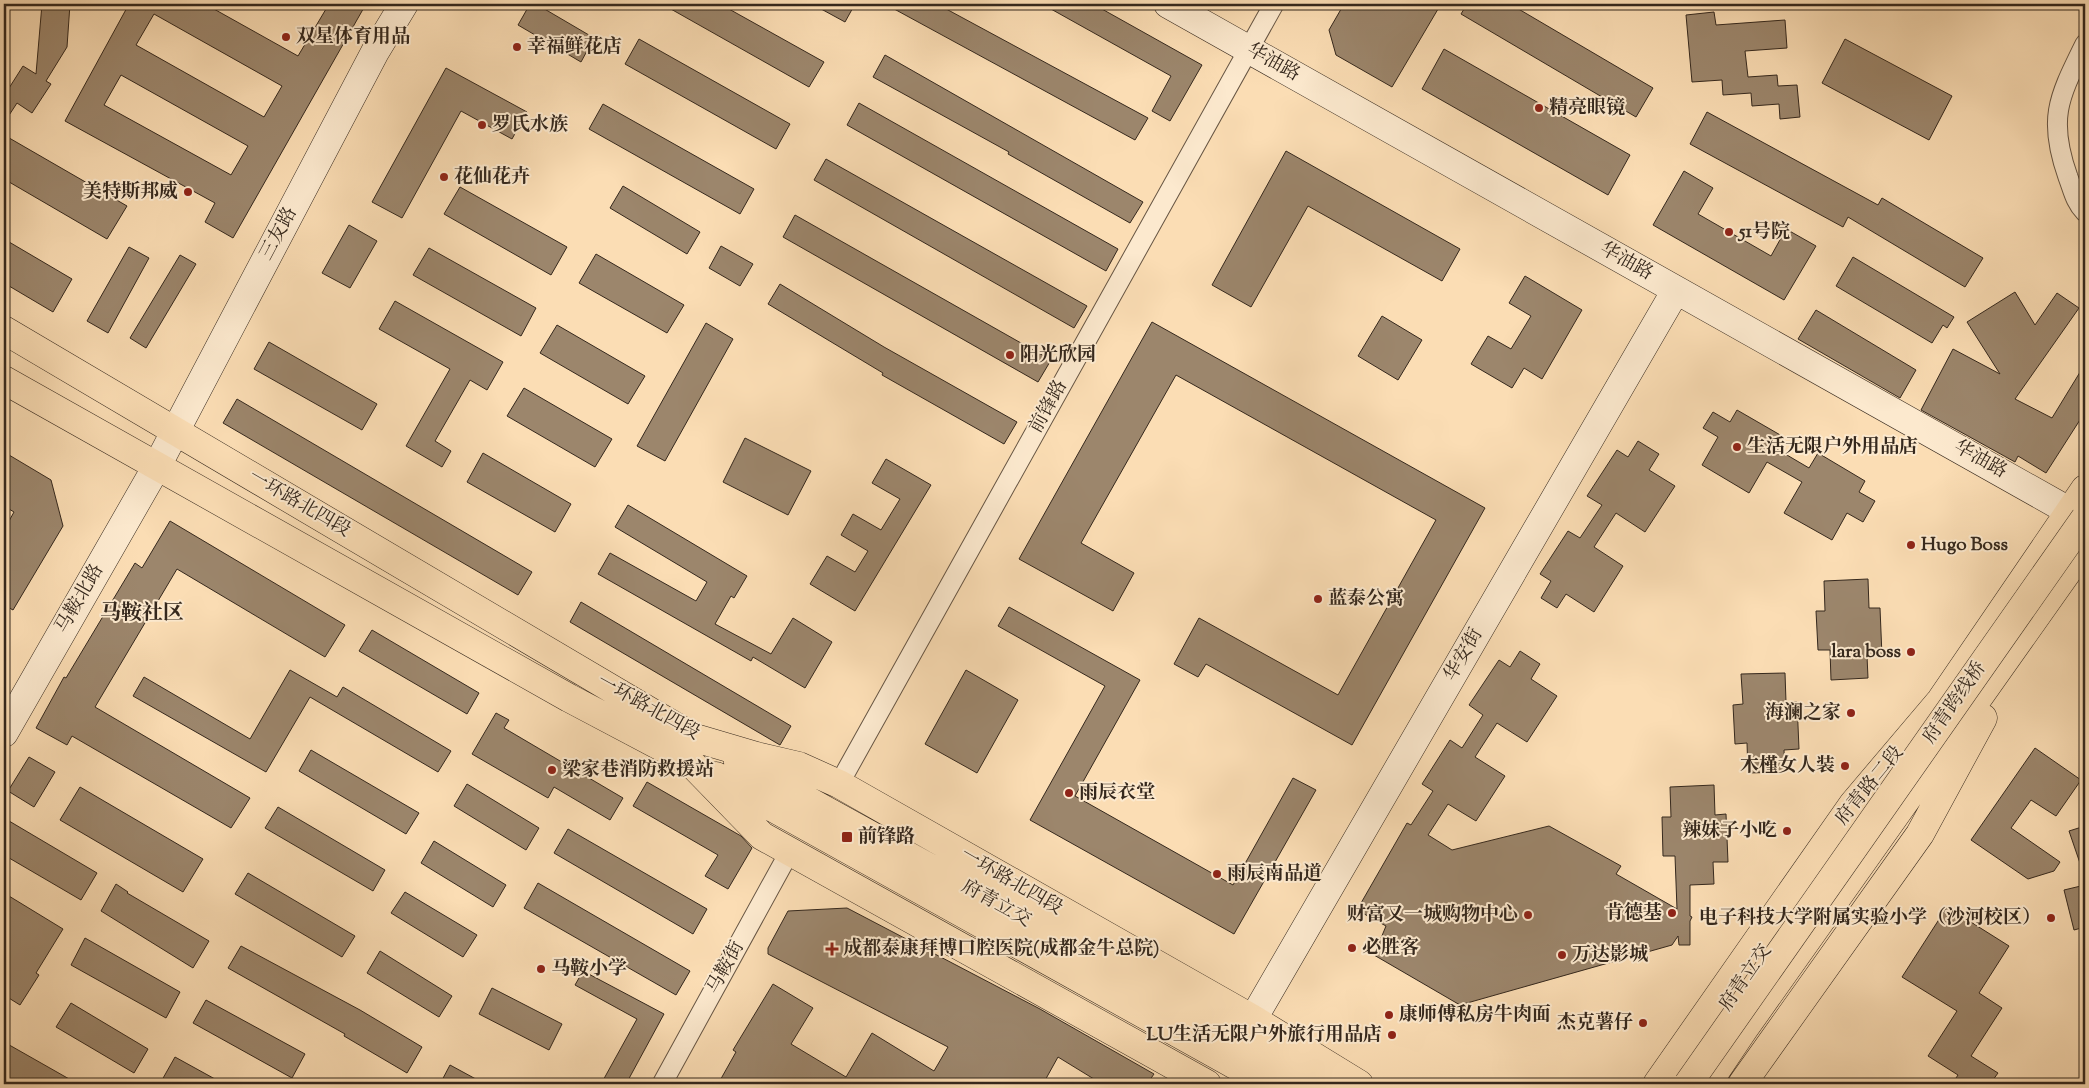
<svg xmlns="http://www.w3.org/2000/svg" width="2089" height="1088" font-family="'Sorts Mill Goudy','Noto Serif SC',serif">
	<rect width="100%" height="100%" fill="#fbddb4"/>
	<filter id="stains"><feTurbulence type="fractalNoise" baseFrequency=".004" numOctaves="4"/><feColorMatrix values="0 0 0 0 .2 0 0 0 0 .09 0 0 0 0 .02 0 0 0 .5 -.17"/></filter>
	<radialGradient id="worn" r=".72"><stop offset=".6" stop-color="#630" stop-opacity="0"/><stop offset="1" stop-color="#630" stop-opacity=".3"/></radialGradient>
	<path fill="#9c866c" stroke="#35281d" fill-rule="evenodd" d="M42,4H70L67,47L46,81L51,84L32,113L17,103L4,123V96L23,66L36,74Z
		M129,4H205L298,56L329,4H366L233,238L205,222L215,203L65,121ZM154,14L282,86L264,117L136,45ZM121,75L248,146L231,175L104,105Z
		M530,4H536L594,38L581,62L518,25Z
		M662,4H720L824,62L809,87Z
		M812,4H855L845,22Z
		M885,4H937L1148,118L1135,140Z
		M1042,4H1093L1202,65L1170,121L1152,111L1171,76Z
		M1344,4H1441L1392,87L1336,55L1329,30Z
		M1467,4H1510L1653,88L1636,117L1461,14Z
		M1714,12L1716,25L1785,20L1787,48L1745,51L1748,77L1777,75L1778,86L1797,85L1800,117L1780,119L1779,104L1752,106L1751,93L1723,95L1722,80L1692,82L1686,15Z
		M639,39L790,124L776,149L625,64Z
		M1845,39L1952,96L1929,140L1822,83Z
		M1444,49L1630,155L1608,195L1422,89Z
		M885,55L1143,202L1130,223L1008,154L1009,152L873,77Z
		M446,68L527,112L512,139L461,111L402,218L372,202Z
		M859,103L1118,249L1106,271L847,125Z
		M603,104L754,189L740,214L589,129Z
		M1707,112L1878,205L1882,198L1983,258L1965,287L1848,217L1843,227L1690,144Z
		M4,135L127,206L107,239L4,179Z
		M1286,151L1460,249L1442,281L1308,206L1251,307L1212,285Z
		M826,159L1087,306L1074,328L814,180Z
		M1684,171L1713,188L1698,214L1771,256L1786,229L1816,246L1784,300L1653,225Z
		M623,186L700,232L687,254L610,208Z
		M460,187L567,247L551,275L444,214Z
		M795,215L1051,360L1038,382L783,237Z
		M349,225L377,241L350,288L322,273Z
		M4,239L72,279L53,312L4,283Z
		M721,246L753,264L740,286L709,268Z
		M129,247L149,258L108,333L87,321Z
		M429,248L536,308L521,336L413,275Z
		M596,254L684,305L667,333L579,283Z
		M180,255L196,264L146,348L130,338Z
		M1853,257L1954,317L1947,328L1943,325L1932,343L1836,286Z
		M1525,276L1582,310L1542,379L1524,368L1512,388L1471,364L1488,336L1511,349L1531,316L1509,303Z
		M780,284L884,347L1017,422L1004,444L882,375L883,373L768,304Z
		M2015,292L2035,325L2057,293L2079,308L2015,399L2052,418L2085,364V412L2046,473L2018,456L2015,462L1921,410L1953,349L2000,374L1967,322Z
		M395,301L503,362L487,390L470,380L435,441L451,451L442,467L406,446L450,369L379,329Z
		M1816,310L1916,370L1900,398L1798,339Z
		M1382,316L1422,340L1398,380L1358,356Z
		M1152,322L1485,508L1352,745L1206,664L1198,677L1174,664L1199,618L1338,695L1436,520L1176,375L1081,543L1134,573L1113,611L1019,559Z
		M706,323L733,339L665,461L637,446Z
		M557,325L645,376L628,404L540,353Z
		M269,342L377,404L362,430L254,369Z
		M524,388L612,439L595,467L507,416Z
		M237,399L532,572L518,595L223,423Z
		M1737,410L1782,436L1775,448L1809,468L1818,453L1865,481L1859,492L1875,501L1863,522L1847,513L1832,540L1784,513L1802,482L1767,462L1749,493L1702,465L1718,437L1703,428L1713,412L1730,422Z
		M745,438L811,471L788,515L723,482Z
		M1638,441L1659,454L1649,470L1675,486L1645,532L1616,513L1594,547L1623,566L1594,612L1566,594L1557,608L1541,598L1551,581L1540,574L1568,531L1580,538L1602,505L1587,496L1617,450L1628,457Z
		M4,452L51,480L63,526L13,610L4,605V530L14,512L4,506Z
		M483,453L571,504L555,532L467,482Z
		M886,459L931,485L855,611L810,584L827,556L855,572L868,551L841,535L853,514L881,530L900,499L872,483Z
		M628,505L747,576L734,598L731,596L715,624L771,654L793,618L832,642L805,688L753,657L751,661L598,574L610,553L696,601L707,582L615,527Z
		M170,521L345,625L325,657L177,569L95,707L250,798L231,828L72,736L67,745L36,728L64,677L66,678L135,563L142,568Z
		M1868,579L1869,608H1880L1882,656H1867L1868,678L1831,680L1830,650H1818L1816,611H1825L1824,581Z
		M581,602L791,726L780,745L570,622Z
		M1009,607L1140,680L1075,796L1233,885L1293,778L1316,790L1234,934L1030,820L1105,686L998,626Z
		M372,630L479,693L467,714L359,651Z
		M1520,651L1540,664L1531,679L1557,696L1527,742L1497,723L1475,757L1505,776L1476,821L1448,804L1428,835L1452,850L1549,826L1621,866L1616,874L1677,909L1675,856H1663L1662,817H1671L1670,787L1714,785L1715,815L1726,814L1728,862H1713L1714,884L1690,885V916L1692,917L1690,921V945H1679L1678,936L1672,945L1460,1005L1374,955L1386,926L1357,910L1407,823L1411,825L1433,791L1422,784L1450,740L1462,748L1483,715L1469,705L1499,660L1510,667Z
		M290,670L337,697L343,687L451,751L438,772L310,697L266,772L133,696L144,677L250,739Z
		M966,670L1018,700L977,773L925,744Z
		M1785,673L1786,702H1797L1799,749L1784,750L1785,772L1748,773L1747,743L1735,744L1733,705L1743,704L1741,674Z
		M496,713L509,720L504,728L623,798L610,820L554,787L548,798L472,754Z
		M2035,748L2081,780L2056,816L2031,800L2011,828L2060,862L2054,871L2028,879L1971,840Z
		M311,750L419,813L406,834L299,771Z
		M29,757L55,772L34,807L8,791Z
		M647,782L741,836L752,848L728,889L705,876L718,855L633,806Z
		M467,784L539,828L526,850L454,806Z
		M80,787L203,859L183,892L60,820Z
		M278,807L385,870L373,891L265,828Z
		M4,818L97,873L81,900L4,855Z
		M2085,826V872H2083L2069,831Z
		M568,829L707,909L693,934L554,853Z
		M434,841L506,885L493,907L421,863Z
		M248,873L355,936L342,957L235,894Z
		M538,883L690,971L676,995L524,908Z
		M116,884L128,892L127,893L209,941L193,968L101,911Z
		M2085,885V927L2074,930L2064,890Z
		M405,892L477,935L463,957L391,913Z
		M4,893L63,929L36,973L39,975L20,1005L4,995Z
		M1947,907L2009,946L1979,993L2002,1008L1971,1056L1998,1073L1990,1084H1952L1958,1075L1928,1056L1957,1011L1902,977Z
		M847,908L1040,1009L1154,1074L1147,1084H1102L1058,1057L1043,1084H718L736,1052L733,1050L773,984L813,1008L791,1044L846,1077L872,1033L934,1071L948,1047L768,954V948L788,911Z
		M85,938L180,992L166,1018L71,965Z
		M241,946L360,1010L422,1047L407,1073L344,1036L345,1034L228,968Z
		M380,951L452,996L439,1017L367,973Z
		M583,971L664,1014L626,1084H601L637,1019L575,985Z
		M492,988L562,1024L549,1050L479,1014Z
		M206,1000L305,1054L292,1078L193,1023Z
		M71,1003L148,1049L134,1073L56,1027Z
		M4,1042L78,1084H19L4,1076Z
		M175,1057L224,1084H170L162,1080Z
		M450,1065L485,1084H440Z"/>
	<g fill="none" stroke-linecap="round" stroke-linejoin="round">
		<defs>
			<path id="street" d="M2085,44C2059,97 2047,118 2068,177C2073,190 2075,202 2085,212
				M839,784L1274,4
				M662,1084L790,851"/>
			<path id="secondary" d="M1168,4L2085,520
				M4,733L157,466L375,52L404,4
				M1253,1019L1676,290"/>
			<path id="primary" d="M4,330L695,738L756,756L799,766L839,784L1253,1019L1359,1084
				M4,380L569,698L690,762L762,836L1207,1084
				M738,762L1322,1084
				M716,776L1269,1084
				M1657,1084L1853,804L1941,700L2085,489
				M1707,1084L1744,1029L2085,547
				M1742,1084L1920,834L1983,718"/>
		</defs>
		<use href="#street" stroke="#665543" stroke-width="21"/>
		<use href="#secondary" stroke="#35281d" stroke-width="29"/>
		<use href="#primary" stroke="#35281d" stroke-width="29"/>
		<use href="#street" stroke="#fce9ce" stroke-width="19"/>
		<use href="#secondary" stroke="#fce9ce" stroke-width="28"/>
		<use href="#primary" stroke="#fbddb4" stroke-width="28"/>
		<defs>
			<path id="primary-bridge" d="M1688,1084L2085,518"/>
		</defs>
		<use href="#primary-bridge" stroke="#35281d" stroke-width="29" stroke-linecap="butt"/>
		<use href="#primary-bridge" stroke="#fbddb4" stroke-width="28"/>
	</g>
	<g fill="#8f2418" stroke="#fce9ce" stroke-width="2">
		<circle cx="286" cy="37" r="5"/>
		<circle cx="517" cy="47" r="5"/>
		<circle cx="1539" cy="108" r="5"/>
		<circle cx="482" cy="125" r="5"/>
		<circle cx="444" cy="177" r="5"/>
		<circle cx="188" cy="192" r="5"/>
		<circle cx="1729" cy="232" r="5"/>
		<circle cx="1010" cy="355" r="5"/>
		<circle cx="1737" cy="447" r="5"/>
		<circle cx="1911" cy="545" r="5"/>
		<circle cx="1318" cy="599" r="5"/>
		<circle cx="1911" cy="652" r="5"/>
		<circle cx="1851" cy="713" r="5"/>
		<circle cx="1845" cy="766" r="5"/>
		<circle cx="552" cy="770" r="5"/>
		<circle cx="1069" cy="793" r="5"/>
		<circle cx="1787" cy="831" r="5"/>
		<rect x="841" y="831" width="12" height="12" rx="2.5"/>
		<circle cx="1217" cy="874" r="5"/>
		<circle cx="1672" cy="913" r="5"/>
		<circle cx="1528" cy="915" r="5"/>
		<circle cx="2051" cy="918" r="5"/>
		<circle cx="1352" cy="948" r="5"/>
		<path d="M829.5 941.5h5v5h5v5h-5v5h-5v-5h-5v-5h5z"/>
		<circle cx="1562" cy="955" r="5"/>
		<circle cx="541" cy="969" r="5"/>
		<circle cx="1389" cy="1015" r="5"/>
		<circle cx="1643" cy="1023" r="5"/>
		<circle cx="1392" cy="1035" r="5"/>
	</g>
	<g text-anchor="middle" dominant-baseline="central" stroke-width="4" stroke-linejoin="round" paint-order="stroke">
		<g font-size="19" font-weight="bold" fill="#35281d" stroke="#fce9ce" text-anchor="start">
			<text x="296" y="37">双星体育用品</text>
			<text x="527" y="47">幸福鲜花店</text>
			<text x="1549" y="108">精亮眼镜</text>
			<text x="492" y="125">罗氏水族</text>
			<text x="454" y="177">花仙花卉</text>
			<text x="178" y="192" text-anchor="end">美特斯邦威</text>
			<text x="1739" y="232">51号院</text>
			<text x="1020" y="355">阳光欣园</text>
			<text x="1747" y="447">生活无限户外用品店</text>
			<text x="1921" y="545">Hugo Boss</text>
			<text x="1328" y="599">蓝泰公寓</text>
			<text x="1901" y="652" text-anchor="end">lara boss</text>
			<text x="1841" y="713" text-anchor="end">海澜之家</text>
			<text x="1835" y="766" text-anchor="end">木槿女人装</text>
			<text x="562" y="770">梁家巷消防救援站</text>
			<text x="1079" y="793">雨辰衣堂</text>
			<text x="1777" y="831" text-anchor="end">辣妹子小吃</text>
			<text x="858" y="837">前锋路</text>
			<text x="1227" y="874">雨辰南品道</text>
			<text x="1662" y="913" text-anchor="end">肯德基</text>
			<text x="1518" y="915" text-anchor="end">财富又一城购物中心</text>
			<text x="2041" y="918" text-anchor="end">电子科技大学附属实验小学（沙河校区）</text>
			<text x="1362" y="948">必胜客</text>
			<text x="843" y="949">成都泰康拜博口腔医院(成都金牛总院)</text>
			<text x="1572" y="955">万达影城</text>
			<text x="551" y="969">马鞍小学</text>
			<text x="1399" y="1015">康师傅私房牛肉面</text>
			<text x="1633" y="1023" text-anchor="end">杰克薯仔</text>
			<text x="1382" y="1035" text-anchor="end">LU生活无限户外旅行用品店</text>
		</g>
		<g font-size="19" fill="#35281d" stroke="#fce9ce">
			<text transform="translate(1273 63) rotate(29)">华油路</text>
			<text transform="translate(279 234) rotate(-62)">三友路</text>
			<text transform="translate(1626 262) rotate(29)">华油路</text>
			<text transform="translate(1049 407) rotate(-61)">前锋路</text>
			<text transform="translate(1980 460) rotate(29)">华油路</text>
			<text transform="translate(299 504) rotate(30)">一环路北四段</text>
			<text transform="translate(80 599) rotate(-60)">马鞍北路</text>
			<text transform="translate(1464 655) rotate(-60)">华安街</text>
			<text transform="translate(1955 703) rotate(-55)">府青跨线桥</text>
			<text transform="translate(648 708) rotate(29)">一环路北四段</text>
			<text transform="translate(1870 786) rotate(-51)">府青路二段</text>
			<text transform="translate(1011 882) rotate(30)">一环路北四段</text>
			<text transform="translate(996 904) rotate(29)">府青立交</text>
			<text transform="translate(726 968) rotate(-61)">马鞍街</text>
			<text transform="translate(1746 978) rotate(-55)">府青立交</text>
		</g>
		<g font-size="21" font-weight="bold" fill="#35281d" stroke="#fce9ce">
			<text x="142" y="614">马鞍社区</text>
		</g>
	</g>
	<rect width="2089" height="1088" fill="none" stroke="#fbddb4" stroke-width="20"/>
	<rect x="5" y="5" width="2079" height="1078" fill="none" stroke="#35281d" stroke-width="2.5"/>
	<rect x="10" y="10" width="2069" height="1068" fill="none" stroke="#35281d"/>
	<rect width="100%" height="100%" filter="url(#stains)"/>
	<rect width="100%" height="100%" fill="url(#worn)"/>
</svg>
